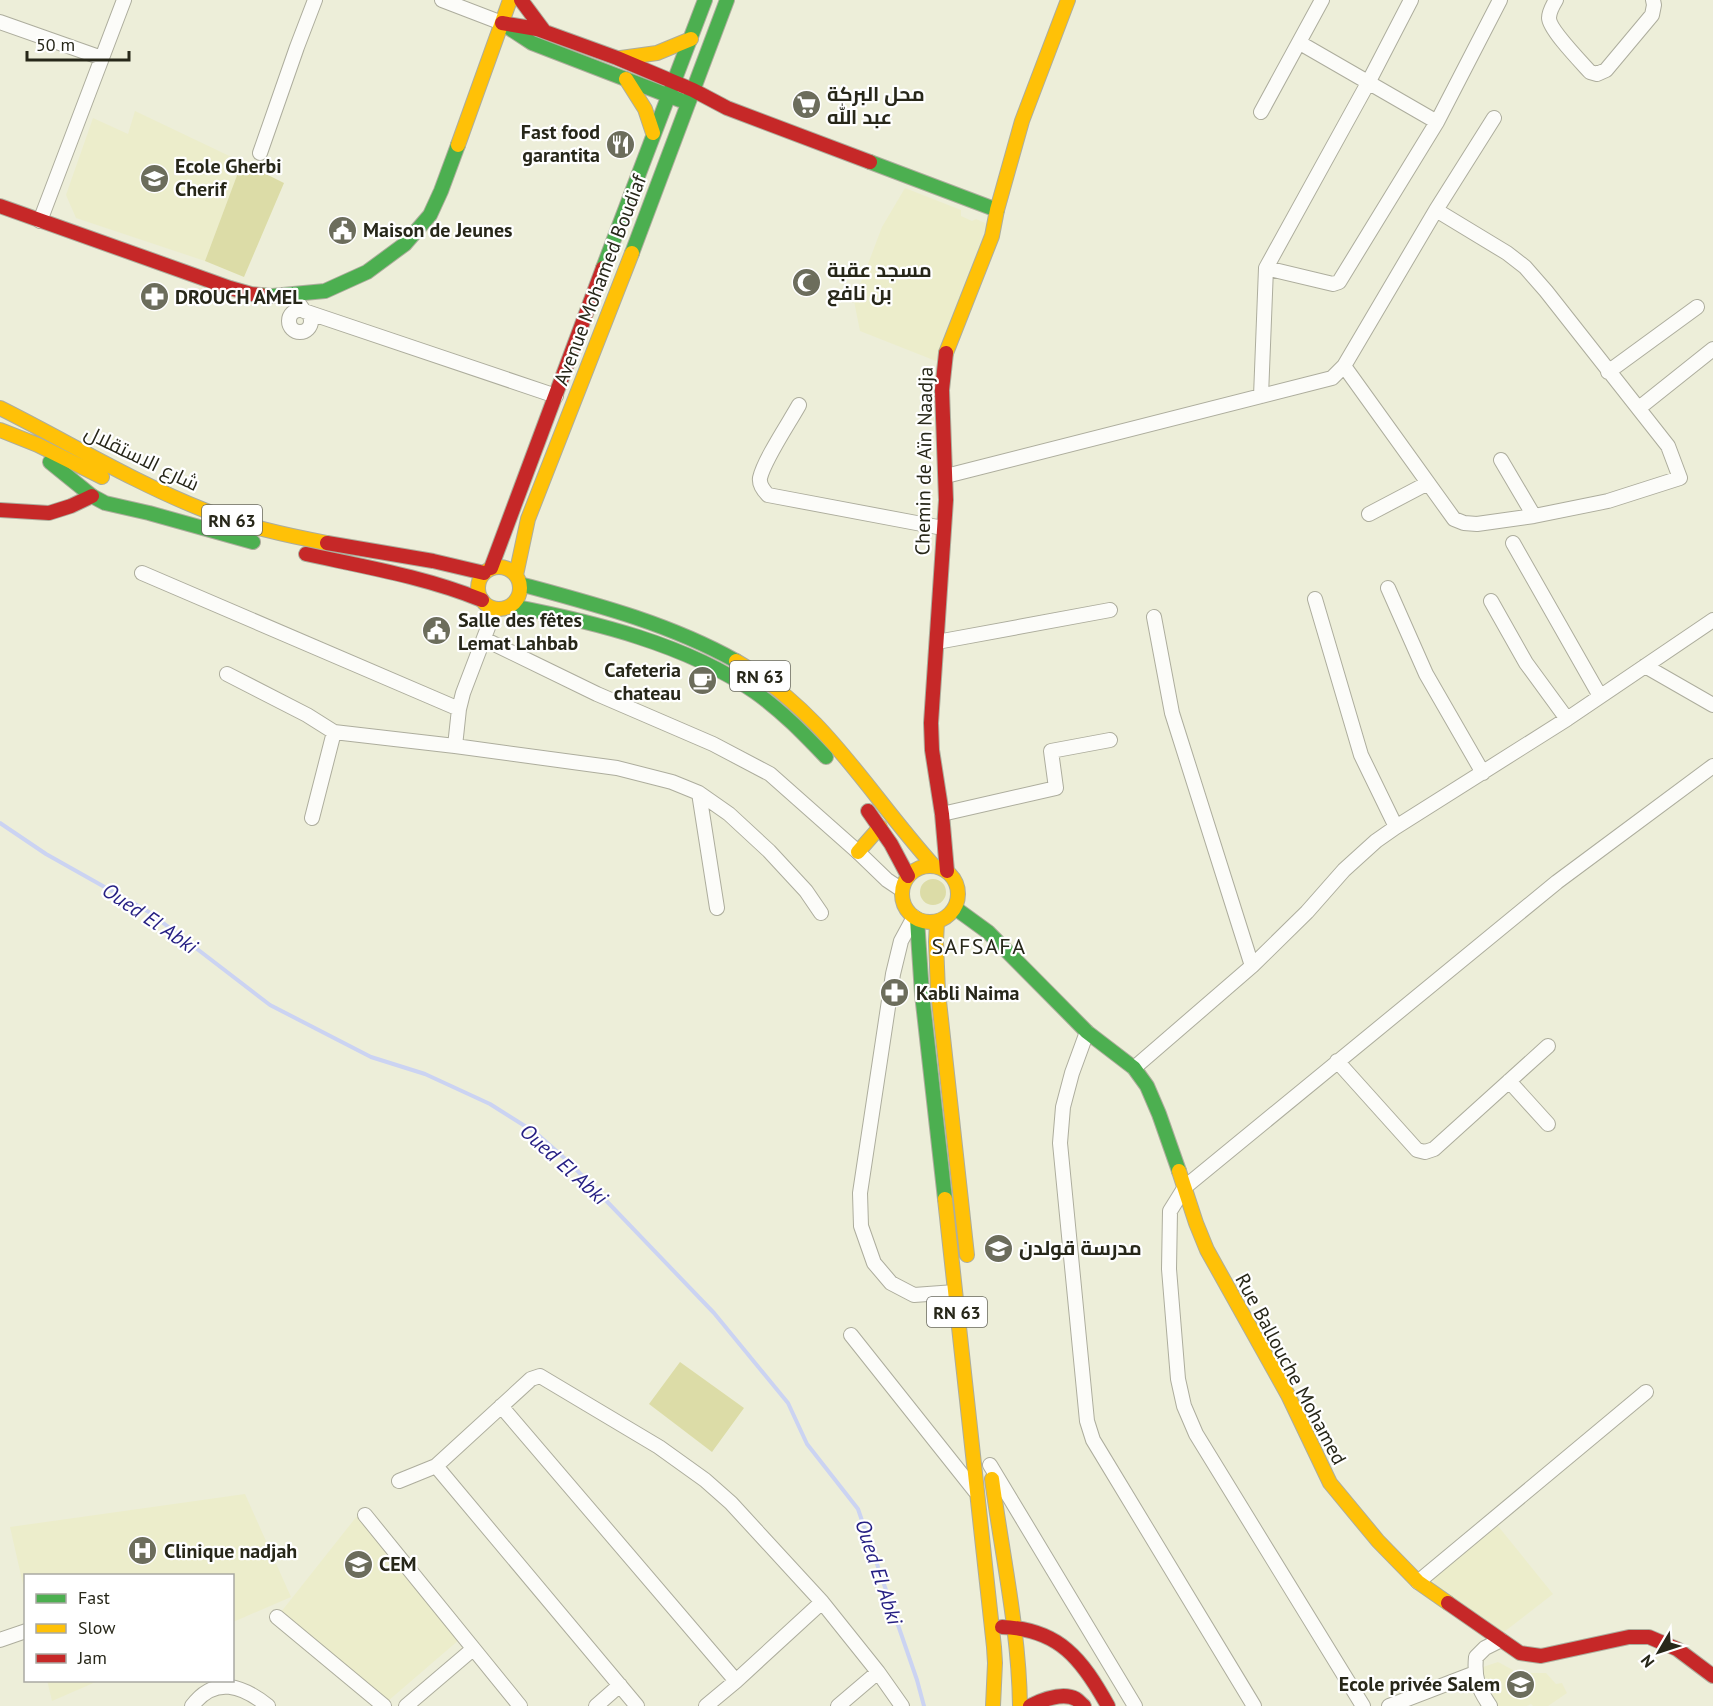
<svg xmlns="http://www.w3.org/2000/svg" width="1713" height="1706" font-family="'PT Sans',Cairo,sans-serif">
	<rect width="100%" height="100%" fill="#edeed9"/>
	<path fill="#ecedcb" d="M135,111L242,162L205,261L76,218L66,195L93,118L128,134Z
		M905,188L961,210V216L972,221L976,219L992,226L936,361L860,331L854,301L882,227Z
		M245,1494L291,1597L233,1622L232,1576H26L25,1593L10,1527Z
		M357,1516L460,1639L388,1701L281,1612Z
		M1498,1526L1553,1594L1504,1632L1438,1591L1432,1579Z
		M1498,1662L1513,1670V1673H1546L1556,1684L1562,1683L1567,1693L1548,1706H1533L1531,1704L1527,1706H1498L1486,1683L1482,1669L1483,1667Z
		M47,1680H98V1681L52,1701Z"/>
	<path fill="#dcdca7" d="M242,162L284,183L244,277L205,261Z
		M920 892a13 13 0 1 1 26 0a13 13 0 1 1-26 0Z
		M680,1362L744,1408L712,1452L649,1404Z"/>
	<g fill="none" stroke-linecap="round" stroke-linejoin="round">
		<path stroke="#cbd3f2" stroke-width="4" d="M0,823L46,854L149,912L270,1005L371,1057L425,1074L490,1104L536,1133L571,1164L714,1313L788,1403L807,1444L858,1509L917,1680L924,1706"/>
		<defs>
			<path id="street" d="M442,0L502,23
				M1556,0C1553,5 1549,12 1549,18C1549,29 1581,62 1590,72L1597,74L1606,70L1652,15L1654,5L1653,0
				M0,22L102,58
				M1300,43L1437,122
				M1261,112L1322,0
				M260,153L297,47L315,0
				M40,221L124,0
				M1266,268L1333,284L1339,282L1437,122L1500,0
				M293,295L304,311L556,396
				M289 321a11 11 0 1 1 22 0a11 11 0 1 1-22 0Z
				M1344,366L1454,519L1464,523L1477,524L1534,516L1608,501L1680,478L1668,446L1546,291L1525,267L1507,253L1436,210
				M1608,372L1697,307
				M1261,396L1266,268L1368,83L1411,0
				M799,405C789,423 764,460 760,478C759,485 763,490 768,495L943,528
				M1639,408L1713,349
				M1501,460L1534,516
				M946,476L1332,378L1344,366L1436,210L1494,118
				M1369,514L1428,483
				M1513,543L1600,696
				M142,573L459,709L455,746
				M1388,588L1426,674L1483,773
				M1315,599L1361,755L1396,827
				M1491,601L1526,663L1567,719
				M1154,617L1172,713L1252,966
				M484,639L597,694L713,744L770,774L858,852L887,880L902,890
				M937,642L1110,610
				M1645,666L1713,705
				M227,674L307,715L334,732L455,746L617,768L672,782L699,793L729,814L769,851L806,891L821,913
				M459,709L463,693L495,609
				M699,793L717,908
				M942,814L1056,788L1051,751L1110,740
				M312,818L334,732
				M914,917L901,941L893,974L860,1193L861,1226L874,1263L891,1283L914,1295L955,1292
				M1087,1032L1072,1073L1063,1107L1060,1143L1087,1421L1093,1440L1254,1706
				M1337,1061L1417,1150L1425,1152L1434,1149L1548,1046
				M1134,1068L1252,966L1307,912L1344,870L1376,841L1396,827L1567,719L1713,620
				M1509,1081L1548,1124
				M851,1335L975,1491
				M501,1406L736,1681
				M990,1465L1135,1706
				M436,1466L637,1706
				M399,1481L436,1466L531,1379L540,1376L659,1447L705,1480L731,1503L822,1602L878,1672L902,1706
				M365,1515L520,1706
				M1418,1582L1646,1392
				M277,1617L384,1706
				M0,1640L26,1631
				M192,1706C215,1675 243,1686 268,1706
				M406,1706L473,1649
				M596,1706L620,1685
				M706,1706L736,1681L822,1602
				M838,1706L878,1672
				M1363,1706L1196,1434L1184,1406L1178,1379L1169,1269L1170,1211L1185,1187L1557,882L1713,766
				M1389,1706L1475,1673
				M1490,1706C1478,1688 1474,1678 1476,1657L1485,1648L1501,1640"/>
			<path id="fast" d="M506,26L532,43L680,100
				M870,162L997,210
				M632,253L727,0
				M603,268L705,0
				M261,295L272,296L325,291L367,272L405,244L430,215L441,191L458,145
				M50,462L92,496L105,503L149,513L253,542
				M520,584C594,604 668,623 736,661
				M512,606C594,622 686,644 755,692C782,711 804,734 826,757
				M955,908L988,932L1087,1032L1134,1068L1147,1086L1159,1114L1179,1171
				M917,919L922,994L945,1199"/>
			<path id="slow" d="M621,58L657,53L691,39
				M626,79L645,109L653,133
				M458,145L510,0
				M946,353L992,236L997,210L1022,121L1068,0
				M0,408C68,442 133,482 204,510C244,526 285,535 327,543
				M0,430L38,445L102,477
				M478 588a21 21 0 1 1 42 0a21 21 0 1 1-42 0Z
				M516,575L528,519L632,253
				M736,661C825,712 867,792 933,865
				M858,852L880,827
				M902 894a28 28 0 1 1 56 0a28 28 0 1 1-56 0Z
				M937,922L936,942L938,992L967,1255
				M1179,1171L1196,1223L1207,1250L1288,1395L1330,1483L1378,1541L1418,1582L1448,1603
				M945,1199L994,1647L995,1663L993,1706
				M992,1479C1002,1555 1019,1629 1020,1706"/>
			<path id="jam" d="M521,0L544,31
				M502,23L537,29L617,58L693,90L727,108L870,162
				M0,206L230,288L251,294L261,295
				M946,353L942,390L946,500L931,723L932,750L942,814L947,871
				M0,510L49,513L71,506L92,496
				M327,543L433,561L484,573
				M306,554C366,567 425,577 482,600
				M491,568L603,268
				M868,811L891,844L908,876
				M1448,1603L1520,1653L1541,1656L1629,1637H1649L1677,1649L1713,1676
				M1002,1627C1059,1629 1082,1659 1108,1706
				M1030,1706C1042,1700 1063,1692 1076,1699C1079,1701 1081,1704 1084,1706"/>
		</defs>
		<use href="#street" stroke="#adad9d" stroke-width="16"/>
		<use href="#fast" stroke="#adad9d" stroke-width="16"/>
		<use href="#slow" stroke="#adad9d" stroke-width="16"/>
		<use href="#jam" stroke="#adad9d" stroke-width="16"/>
		<use href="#street" stroke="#fcfcf9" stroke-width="14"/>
		<use href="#fast" stroke="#4caf50" stroke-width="14"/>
		<use href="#slow" stroke="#ffc107" stroke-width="14"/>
		<use href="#jam" stroke="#c62828" stroke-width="14"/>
	</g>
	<defs>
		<symbol id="supermarket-disc" viewBox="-11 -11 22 22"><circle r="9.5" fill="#6c6d5c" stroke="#fff"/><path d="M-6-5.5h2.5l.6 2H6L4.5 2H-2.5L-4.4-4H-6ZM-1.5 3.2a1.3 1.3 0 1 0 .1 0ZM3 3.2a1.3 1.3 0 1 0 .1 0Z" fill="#fff"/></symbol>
		<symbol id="restaurant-disc" viewBox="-11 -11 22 22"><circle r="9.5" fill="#6c6d5c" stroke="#fff"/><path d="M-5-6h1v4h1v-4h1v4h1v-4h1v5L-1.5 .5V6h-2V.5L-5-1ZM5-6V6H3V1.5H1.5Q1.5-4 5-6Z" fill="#fff"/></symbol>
		<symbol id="school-disc" viewBox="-11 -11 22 22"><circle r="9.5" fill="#6c6d5c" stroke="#fff"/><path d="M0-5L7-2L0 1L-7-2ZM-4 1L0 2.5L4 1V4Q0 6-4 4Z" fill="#fff"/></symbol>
		<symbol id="civic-disc" viewBox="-11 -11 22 22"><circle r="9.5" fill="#6c6d5c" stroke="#fff"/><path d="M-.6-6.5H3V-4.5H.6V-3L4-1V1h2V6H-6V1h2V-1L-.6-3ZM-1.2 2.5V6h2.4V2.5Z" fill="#fff"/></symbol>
		<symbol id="mosque-disc" viewBox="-11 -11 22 22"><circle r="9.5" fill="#6c6d5c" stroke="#fff"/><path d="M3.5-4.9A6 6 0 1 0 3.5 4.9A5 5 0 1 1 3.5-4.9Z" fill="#fff"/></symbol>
		<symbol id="pharmacy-disc" viewBox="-11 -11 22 22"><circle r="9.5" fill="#6c6d5c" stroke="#fff"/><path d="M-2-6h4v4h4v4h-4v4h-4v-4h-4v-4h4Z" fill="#fff"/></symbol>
		<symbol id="cafe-disc" viewBox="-11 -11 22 22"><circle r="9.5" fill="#6c6d5c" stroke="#fff"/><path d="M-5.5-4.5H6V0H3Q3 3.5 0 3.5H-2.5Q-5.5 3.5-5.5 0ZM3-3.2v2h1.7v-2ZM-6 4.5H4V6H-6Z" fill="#fff"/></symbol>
		<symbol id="hospital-disc" viewBox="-11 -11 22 22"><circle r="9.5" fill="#6c6d5c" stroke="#fff"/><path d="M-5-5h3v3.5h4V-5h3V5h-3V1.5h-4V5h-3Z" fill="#fff"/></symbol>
	</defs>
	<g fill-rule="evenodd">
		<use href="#supermarket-disc" x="790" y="88" width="33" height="33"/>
		<use href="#restaurant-disc" x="604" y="128" width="33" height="33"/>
		<use href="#school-disc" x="138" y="162" width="33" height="33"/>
		<use href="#civic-disc" x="326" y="214" width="33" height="33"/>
		<use href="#mosque-disc" x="790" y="266" width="33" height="33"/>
		<use href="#pharmacy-disc" x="138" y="280" width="33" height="33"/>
		<use href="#civic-disc" x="420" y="614" width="33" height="33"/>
		<use href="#cafe-disc" x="686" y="664" width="33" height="33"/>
		<use href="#pharmacy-disc" x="878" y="976" width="33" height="33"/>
		<use href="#school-disc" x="982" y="1232" width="33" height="33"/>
		<use href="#hospital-disc" x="126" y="1534" width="33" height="33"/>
		<use href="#school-disc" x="342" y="1548" width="33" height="33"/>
		<use href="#school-disc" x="1504" y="1668" width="33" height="33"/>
	</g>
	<g text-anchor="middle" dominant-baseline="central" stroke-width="4.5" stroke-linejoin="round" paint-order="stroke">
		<g fill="#fff" stroke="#68685e" stroke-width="1.5">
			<rect x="202" y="505" width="60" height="30" rx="4.5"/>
			<rect x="730" y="661" width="60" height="30" rx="4.5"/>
			<rect x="927" y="1297" width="60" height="30" rx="4.5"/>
		</g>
		<g font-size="18" font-weight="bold" fill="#272719">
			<text x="232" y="520">RN 63</text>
			<text x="760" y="676">RN 63</text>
			<text x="957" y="1312">RN 63</text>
		</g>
		<g font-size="20" font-weight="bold" fill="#272719" stroke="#fff" text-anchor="start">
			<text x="827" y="94">محل البركة<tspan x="827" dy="23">عبد الله</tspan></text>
			<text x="600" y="132" text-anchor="end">Fast food<tspan x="600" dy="23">garantita</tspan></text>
			<text x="175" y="166">Ecole Gherbi<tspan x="175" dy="23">Cherif</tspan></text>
			<text x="363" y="230">Maison de Jeunes</text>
			<text x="827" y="270">مسجد عقبة<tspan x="827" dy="23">بن نافع</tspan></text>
			<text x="175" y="297">DROUCH AMEL</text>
			<text x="458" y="620">Salle des fêtes<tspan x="458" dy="23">Lemat Lahbab</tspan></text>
			<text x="681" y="670" text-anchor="end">Cafeteria<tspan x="681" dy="23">chateau</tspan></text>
			<text x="916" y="993">Kabli Naima</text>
			<text x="1019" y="1248">مدرسة قولدن</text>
			<text x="164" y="1551">Clinique nadjah</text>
			<text x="379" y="1564">CEM</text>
			<text x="1500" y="1684" text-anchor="end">Ecole privée Salem</text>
		</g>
		<g font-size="20" fill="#272719" stroke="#fff">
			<text transform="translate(600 280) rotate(-69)">Avenue Mohamed Boudiaf</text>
			<text transform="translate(142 458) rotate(26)">شارع الاستقلال</text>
			<text transform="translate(924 461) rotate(-89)">Chemin de Aïn Naadja</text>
			<text transform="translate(1291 1369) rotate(62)">Rue Ballouche Mohamed</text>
		</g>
		<g font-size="21" font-style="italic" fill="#251f83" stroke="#fff">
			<text transform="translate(150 918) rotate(34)">Oued El Abki</text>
			<text transform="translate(564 1164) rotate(42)">Oued El Abki</text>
			<text transform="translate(879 1572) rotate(72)">Oued El Abki</text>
		</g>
		<g font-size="22" letter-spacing="1.5" fill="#272719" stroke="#fff">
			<text x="979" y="946">SAFSAFA</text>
		</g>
	</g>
	<rect x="24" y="1574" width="210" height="108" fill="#ffffff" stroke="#a9a9a3" stroke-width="1.5"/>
	<rect x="36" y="1594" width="30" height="9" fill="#4caf50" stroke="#a9a9a3" stroke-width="1.5"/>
	<text x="78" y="1604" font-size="18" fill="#272719">Fast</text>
	<rect x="36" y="1624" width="30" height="9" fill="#ffc107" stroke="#a9a9a3" stroke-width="1.5"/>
	<text x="78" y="1634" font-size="18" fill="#272719">Slow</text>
	<rect x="36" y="1654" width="30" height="9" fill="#c62828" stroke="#a9a9a3" stroke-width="1.5"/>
	<text x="78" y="1664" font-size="18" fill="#272719">Jam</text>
	<g transform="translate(1659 1652) rotate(231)" stroke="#ffffff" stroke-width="4.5" paint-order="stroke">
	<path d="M0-4.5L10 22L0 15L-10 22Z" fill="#272719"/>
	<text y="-9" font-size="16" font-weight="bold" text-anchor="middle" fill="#272719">N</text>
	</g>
	<path d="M27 51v9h102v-9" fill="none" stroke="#272719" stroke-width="3"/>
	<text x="36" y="51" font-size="18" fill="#272719" stroke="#ffffff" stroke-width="4.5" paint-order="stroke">50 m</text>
</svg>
